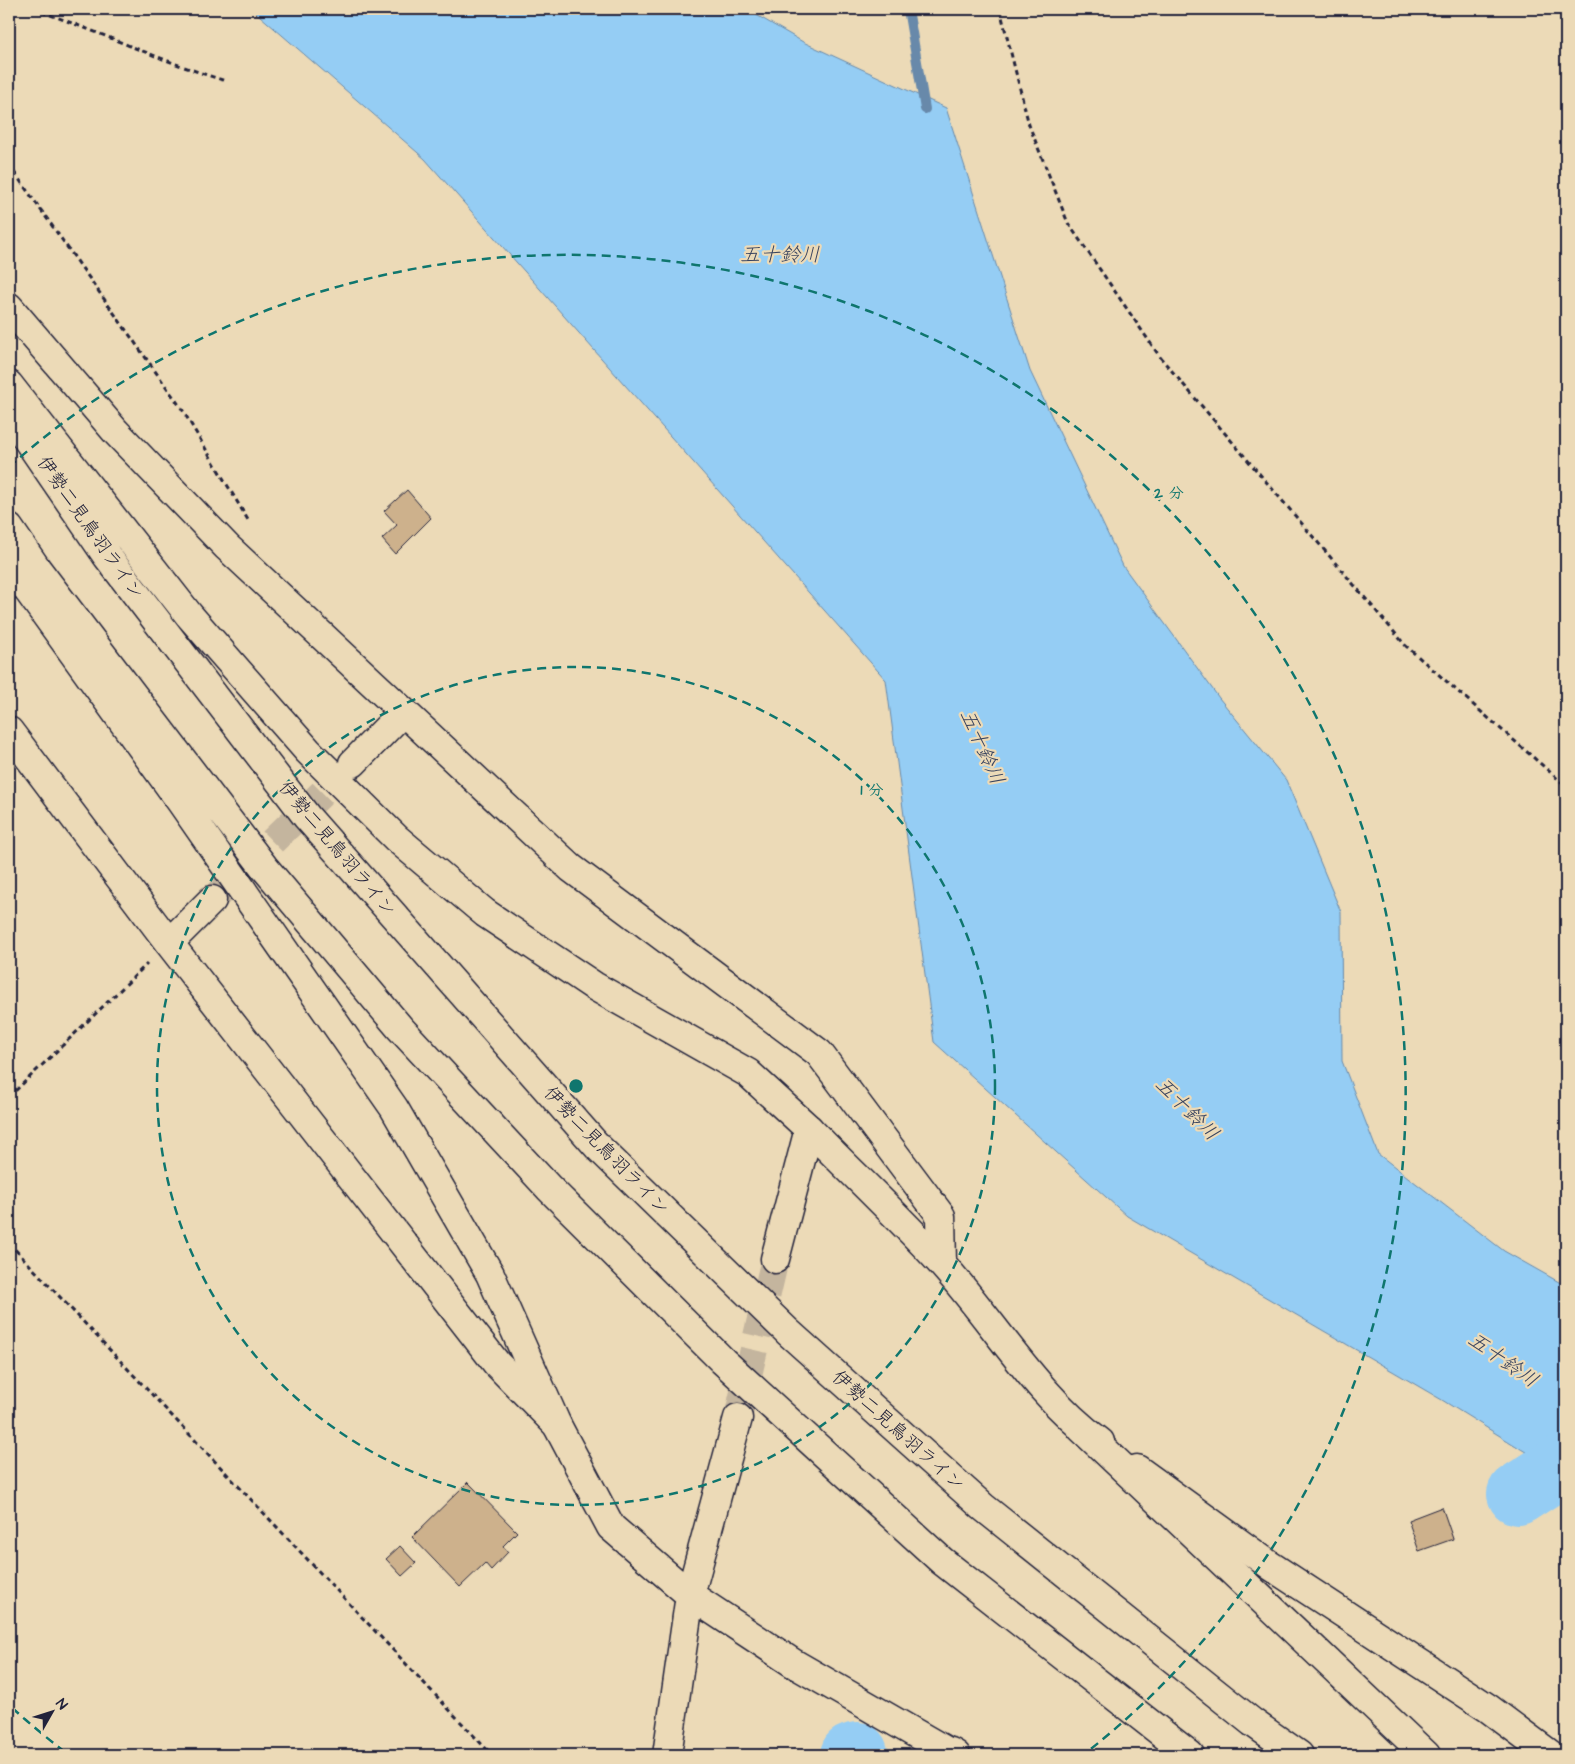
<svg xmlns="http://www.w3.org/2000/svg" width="1575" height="1764" font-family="'Architects Daughter','Klee One',sans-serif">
	<rect width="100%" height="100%" fill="#ecdab7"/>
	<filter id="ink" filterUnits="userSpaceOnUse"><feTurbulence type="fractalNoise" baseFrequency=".02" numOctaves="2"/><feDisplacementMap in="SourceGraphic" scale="10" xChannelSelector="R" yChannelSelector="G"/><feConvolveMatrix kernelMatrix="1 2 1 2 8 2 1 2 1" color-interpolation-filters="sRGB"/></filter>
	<g filter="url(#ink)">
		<path fill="#95cdf4" stroke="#6789aa" d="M252,9H746L803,42L946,108L1030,371L1123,566L1219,698L1286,780L1341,912L1342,1061L1378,1154L1504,1251L1566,1286V1477L1442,1400L1127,1216L934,1042L886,680L425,159Z"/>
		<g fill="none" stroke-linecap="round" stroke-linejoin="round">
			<path stroke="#6789aa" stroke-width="10" d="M908,9L925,109"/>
			<path stroke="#95cdf4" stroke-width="62" d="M1518,1494L1566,1463
				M851,1755L857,1753"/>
		</g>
		<path fill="#cdb18c" stroke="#22223b" d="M407,490L431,518L395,554L382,539L397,525L384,511Z
			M468,1482L517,1532L503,1546L508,1552L491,1570L485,1563L460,1587L412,1537Z
			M1442,1507L1453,1539L1419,1551L1408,1520Z
			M400,1546L416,1563L402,1576L386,1559Z"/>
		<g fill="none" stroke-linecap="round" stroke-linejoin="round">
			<path stroke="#c4b59e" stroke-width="28" stroke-dasharray="28 14" stroke-linecap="butt" d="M212,900L353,763
				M738,1418L775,1259"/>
			<defs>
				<path id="minor" d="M9,307L116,432L227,547L571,868L819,1053L941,1216L942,1264
					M9,731L169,943L497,1364L557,1425L611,1527L690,1595L793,1663L953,1755
					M353,763L403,712
					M169,943L212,900
					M809,1129C853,1174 899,1217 942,1264C994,1322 1036,1395 1100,1442
					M775,1259L809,1129
					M1137,1469L1271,1566L1488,1708L1551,1755
					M667,1755L690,1595L738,1418"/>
				<path id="major" d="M9,385L189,615L308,751L396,838L485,913L594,986L748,1073L809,1129
					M9,413L107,556L307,817L598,1147L788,1332L983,1507L1252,1722L1299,1755
					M9,528L37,569L264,867L400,1028L549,1188L723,1361L942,1561L1190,1755
					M9,558L27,589L181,802L394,1108L490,1274L557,1425
					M1081,1428L1426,1755
					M951,1752L956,1755"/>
			</defs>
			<use href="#minor" stroke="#22223b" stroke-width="31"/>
			<use href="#major" stroke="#22223b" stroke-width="31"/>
			<path stroke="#22223b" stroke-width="3" stroke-dasharray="5 4" stroke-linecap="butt" d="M33,9C99,31 160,61 226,81
				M1000,9L1029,125L1068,223L1160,357L1406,646L1566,786
				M9,165L182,409L248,520
				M9,1097L147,964
				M9,1243L492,1755"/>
			<use href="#minor" stroke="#ecdab7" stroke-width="28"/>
			<use href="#major" stroke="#ecdab7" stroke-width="28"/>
		</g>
	</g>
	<g fill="none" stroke="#0f766e" stroke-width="2.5" stroke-dasharray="9 6">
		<circle cx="576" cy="1086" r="419"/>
		<path d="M65 1752A839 839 0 0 1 9 1705M9 467A839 839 0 1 1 1087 1752"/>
	</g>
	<g text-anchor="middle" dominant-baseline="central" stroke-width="4.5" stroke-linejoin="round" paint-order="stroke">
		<g font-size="19" fill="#22223b" stroke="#ecdab7">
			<text transform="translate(90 528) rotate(55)">伊勢二見鳥羽ライン</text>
			<text transform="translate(337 849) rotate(50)">伊勢二見鳥羽ライン</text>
			<text transform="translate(606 1151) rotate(46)">伊勢二見鳥羽ライン</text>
			<text transform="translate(898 1431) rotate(42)">伊勢二見鳥羽ライン</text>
		</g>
		<g font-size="20" font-style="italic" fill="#394460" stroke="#ecdab7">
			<text x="780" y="255">五十鈴川</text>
			<text transform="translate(982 747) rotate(66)">五十鈴川</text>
			<text transform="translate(1187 1109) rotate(45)">五十鈴川</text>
			<text transform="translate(1503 1360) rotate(35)">五十鈴川</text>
		</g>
	</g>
	<circle cx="576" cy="1086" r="8" fill="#0f766e" stroke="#ecdab7" stroke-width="2.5"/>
	<g font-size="15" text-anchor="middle" font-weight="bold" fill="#0f766e" stroke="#ecdab7" stroke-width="4.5" stroke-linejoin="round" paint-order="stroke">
		<text x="1169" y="498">2 分</text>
		<text x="872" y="795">1 分</text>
	</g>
	<rect width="1575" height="1764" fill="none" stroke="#ecdab7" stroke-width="30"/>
	<rect x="15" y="15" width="1545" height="1734" fill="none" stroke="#22223b" stroke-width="2" filter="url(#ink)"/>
	<g transform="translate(52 1712) rotate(51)" stroke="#ecdab7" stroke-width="4" paint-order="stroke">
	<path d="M0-4L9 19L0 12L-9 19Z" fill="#22223b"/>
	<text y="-8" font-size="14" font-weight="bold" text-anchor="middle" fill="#22223b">N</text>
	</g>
</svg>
